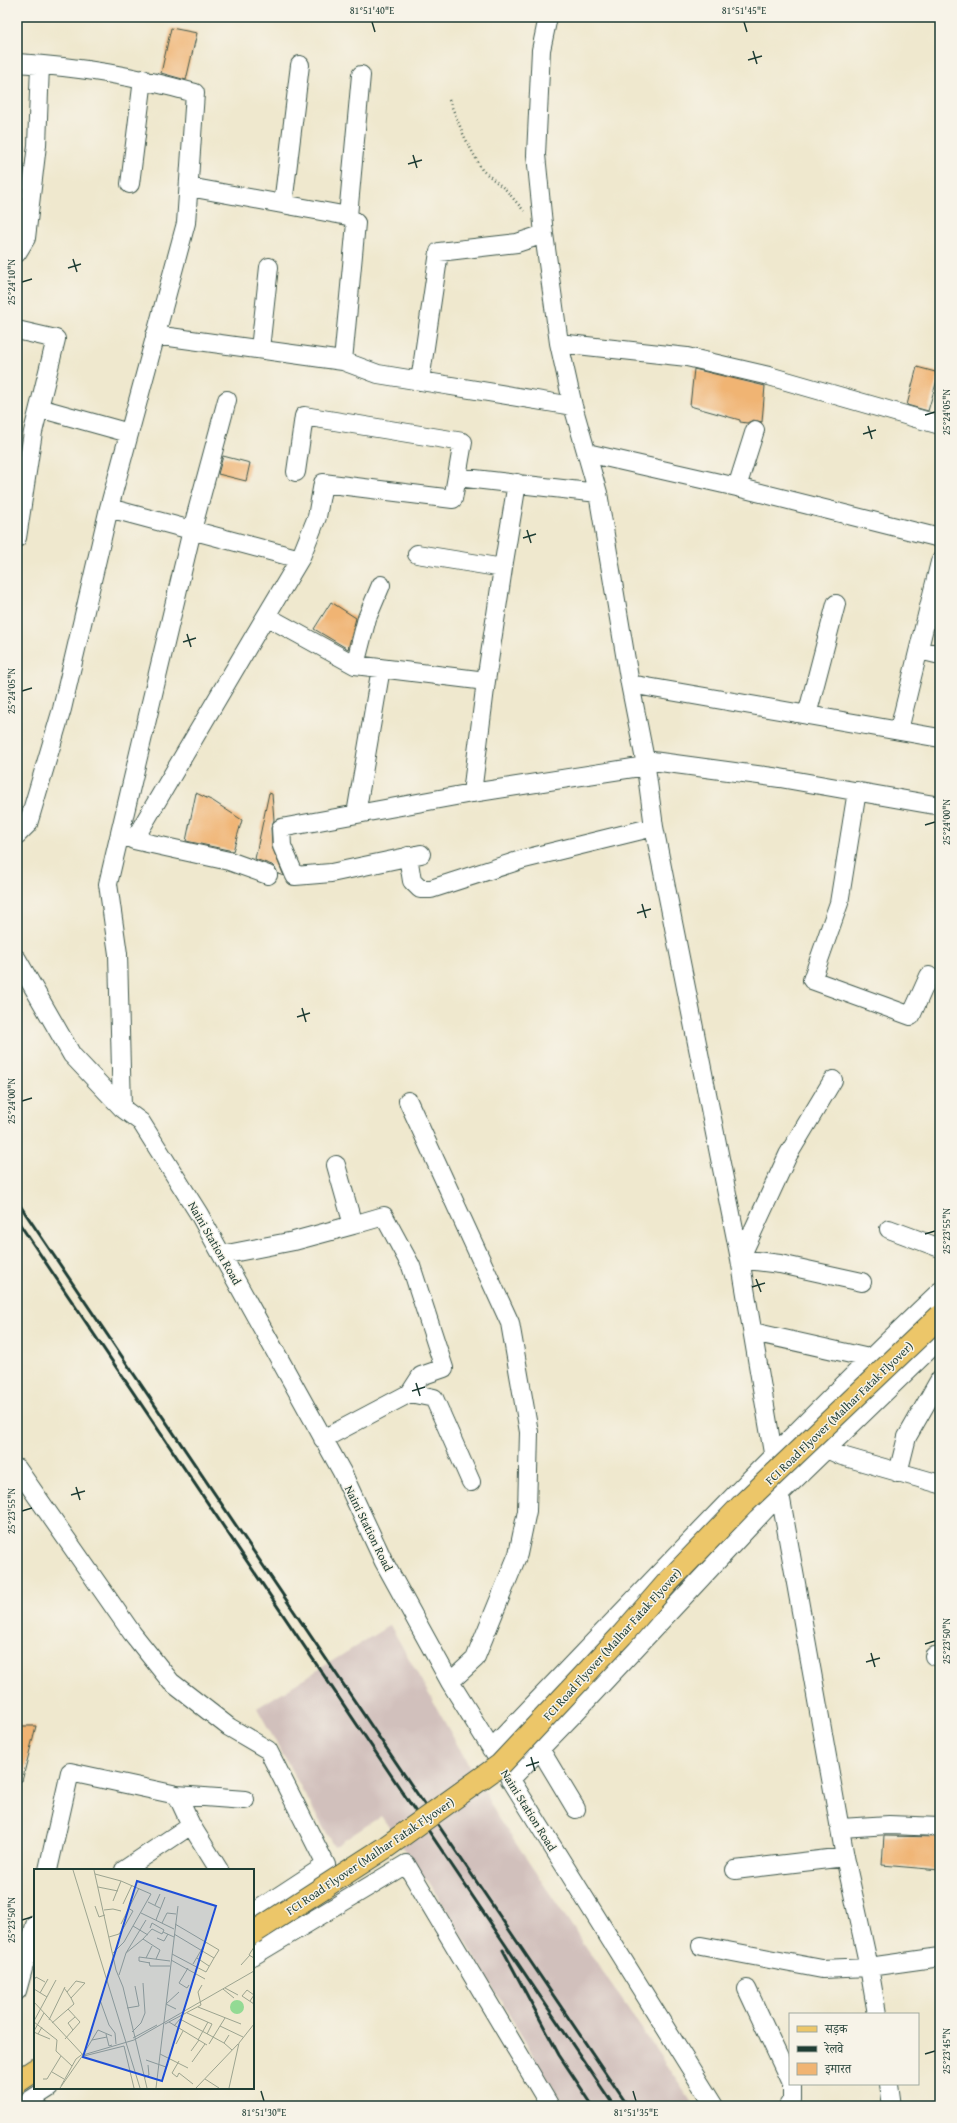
<svg xmlns="http://www.w3.org/2000/svg" width="957" height="2123" font-family="'Gentium Book Plus','Noto Serif Devanagari',serif">
	<rect width="100%" height="100%" fill="#f7f3e8"/>
	<filter id="ink" filterUnits="userSpaceOnUse"><feTurbulence type="fractalNoise" baseFrequency=".025" numOctaves="2"/><feDisplacementMap in="SourceGraphic" scale="8" xChannelSelector="R" yChannelSelector="G"/><feConvolveMatrix kernelMatrix="1 2 1 2 8 2 1 2 1" color-interpolation-filters="sRGB"/></filter>
	<filter id="wash" filterUnits="userSpaceOnUse"><feTurbulence type="fractalNoise" baseFrequency=".012" numOctaves="4" result="noise"/><feDisplacementMap in="SourceGraphic" scale="16" xChannelSelector="R" yChannelSelector="G"/><feGaussianBlur stdDeviation="0.9" result="paint"/><feColorMatrix in="noise" values="0 0 0 0 0 0 0 0 0 0 0 0 0 0 0 0 0 1.4 0 .05"/><feComposite in="paint" operator="in"/></filter>
	<g filter="url(#wash)">
		<rect width="100%" height="100%" fill="#efe8ce"/>
		<path fill="#d1c0bc" d="M390,1625L498,1817L694,2106H563L444,1905L381,1816L334,1847L257,1708Z"/>
		<g id="blocks">
			<path fill="#f0b473" d="M171,28L197,33L186,80L161,73Z
				M917,367L939,373L928,411L907,405Z
				M694,369L765,386L762,422L753,420L747,423L740,422V420L690,406Z
				M223,456L250,463L246,481L218,474Z
				M331,602L356,618L348,649L314,629Z
				M196,793L213,801L242,820L233,851L186,841Z
				M269,793L272,794L274,820L271,828L272,847L284,876L278,874L276,869L272,865L255,859Z
				M17,1726H36L22,1781H17Z
				M884,1836L940,1837V1870L882,1865Z"/>
		</g>
	</g>
	<g filter="url(#ink)">
		<use href="#blocks" fill-opacity="0" stroke="#3e574b" stroke-width="1"/>
		<g fill="none" stroke-linecap="round" stroke-linejoin="round">
			<defs>
				<path id="minor" d="M548,17L541,50L536,155L544,234L559,343L573,406L598,493L630,684L645,760L654,827L740,1259L780,1494L845,1857L869,1967L877,2014
					M17,63C81,67 134,76 195,93L186,223L109,508L62,709L28,824L17,835
					M130,184L143,79
					M189,187L348,216
					M283,204L300,65
					M17,253L26,238L37,145L40,65
					M17,330L56,339L33,432L17,538
					M155,335L343,361L378,374L573,406
					M559,343L687,357L769,376L940,425
					M260,349L269,267
					M343,361L356,223L348,216L361,75
					M420,381L439,252L517,243L544,234
					M39,408L129,433
					M587,453L737,487L940,538
					M457,477L598,493
					M737,487L755,430
					M109,508L300,559
					M417,554L503,568L517,483
					M266,616L300,559L317,517L323,483L453,499L463,442L304,416L296,472
					M920,650L940,655
					M355,665L367,618L381,585
					M486,681L503,568
					M630,684L940,738
					M807,715L836,604
					M899,730L940,562
					M645,760L780,778L940,806
					M857,791L839,903L812,980L911,1016L929,976
					M356,814L381,668
					M120,833L192,530L227,400
					M134,840L229,861L268,875
					M421,854L331,873L295,876L282,846L281,828L472,793L646,766
					M408,856L412,881L420,889H431L524,859L654,827
					M17,959L72,1055L122,1108L141,1122L199,1214L342,1472L384,1562L450,1682L714,2106
					M833,1080L788,1155L740,1259L780,1264L862,1282
					M408,1101L510,1323L529,1432L527,1511L518,1554L475,1659L450,1682
					M122,1108L118,954L108,884L120,833L134,840L266,616L355,665L486,681L472,793
					M889,1229L940,1248
					M222,1255L294,1241L353,1225
					M753,1332L869,1358
					M410,1393L434,1398L471,1482
					M323,1439L410,1393L421,1376L444,1368L411,1266L384,1216L353,1225L336,1165
					M827,1449L842,1456L940,1484
					M17,1468L132,1633L171,1682L229,1727L268,1750L326,1865L253,1913
					M898,1473L907,1437L940,1379
					M934,1656L940,1657
					M491,1749C639,1595 785,1438 940,1291
					M540,1749L576,1809
					M510,1780L576,1712L780,1494L940,1339
					M177,1795L191,1825L219,1870
					M841,1828L889,1825L940,1827
					M48,1870L70,1772L177,1795L245,1800
					M124,1870L191,1825
					M735,1870L845,1857
					M701,1946L822,1969L869,1967L940,1957
					M253,1956L406,1864L550,2106
					M747,1989L790,2081
					M17,1991L35,1925
					M889,2084L892,2106
					M21,2106L49,2088
					M788,2106L792,2100V2084"/>
				<path id="major" d="M17,2082L35,2070"/>
			</defs>
			<use href="#minor" stroke="#3e574b" stroke-width="20"/>
			<use href="#major" stroke="#3e574b" stroke-width="24"/>
			<path stroke="#3e574b" stroke-width="2.5" stroke-dasharray="1 3" stroke-linecap="butt" d="M449,100L464,136L482,170L506,190L524,211"/>
			<use href="#minor" stroke="#fff" stroke-width="18"/>
			<use href="#major" stroke="#ecc669" stroke-width="22"/>
			<path stroke="#1f3d34" stroke-width="3" d="M17,1201L628,2106
				M17,1220L614,2106
				M503,1950L559,2055L593,2106"/>
			<defs>
				<path id="major-bridge" d="M253,1933L386,1847L500,1765L622,1635L667,1583L743,1504L940,1316"/>
			</defs>
			<use href="#major-bridge" stroke="#3e574b" stroke-width="24" stroke-linecap="butt"/>
			<use href="#major-bridge" stroke="#ecc669" stroke-width="22"/>
		</g>
	</g>
	<path fill="none" stroke="#1f3d34" stroke-width="1.5" d="M372,22L375,32M744,22L747,32M753,51L757,64M748,60L762,56M413,155L417,168M408,164L422,160M73,259L77,272M68,268L81,264M22,282L32,279M925,415L935,412M868,426L872,439M863,434L876,430M527,530L531,543M523,538L536,534M187,634L191,647M183,642L196,638M22,691L32,688M925,825L935,822M642,904L646,918M637,913L651,909M302,1008L306,1022M297,1017L310,1013M22,1101L32,1098M925,1234L935,1231M756,1279L761,1292M752,1287L765,1283M416,1383L420,1396M412,1391L425,1387M76,1487L80,1500M71,1495L85,1491M22,1511L32,1508M925,1644L935,1641M871,1653L875,1667M866,1662L880,1658M531,1757L535,1771M526,1766L539,1762M22,1920L32,1917M925,2054L935,2051M261,2091L264,2101M633,2091L636,2101"/>
	<g text-anchor="middle" dominant-baseline="central" stroke-width="3" stroke-linejoin="round" paint-order="stroke">
		<g font-size="12" fill="#1f3d34" stroke="#f7f3e8">
			<text transform="translate(215 1243) rotate(60)">Naini Station Road</text>
			<text transform="translate(839 1413) rotate(-44)">FCI Road Flyover (Malhar Fatak Flyover)</text>
			<text transform="translate(369 1528) rotate(64)">Naini Station Road</text>
			<text transform="translate(612 1644) rotate(-48)">FCI Road Flyover (Malhar Fatak Flyover)</text>
			<text transform="translate(529 1810) rotate(58)">Naini Station Road</text>
			<text transform="translate(370 1856) rotate(-34)">FCI Road Flyover (Malhar Fatak Flyover)</text>
		</g>
	</g>
	<g transform="translate(34 1869)">
		<rect width="220" height="220" fill="#efe8ce"/>
		<path d="M196 138a7 7 0 1 1 14 0a7 7 0 1 1-14 0Z" fill="#93da94"/>
		<path fill="none" stroke="#9ca490" stroke-width="1" d="M39,1L106,219M60,1L82,101L89,118L113,219M61,5L87,12L117,25L90,73L79,84M64,18L84,22M79,32L87,12M114,33L126,39M89,35L98,16M121,36L126,25M61,37L65,48L71,46M70,41L79,40L87,42M107,44L140,60M122,51L131,28M128,54L133,44L142,45M87,55L105,19M141,55L185,81L180,89M99,57L114,66M129,63L140,68M75,68L85,65L90,58L99,42L94,39M123,69L130,72L134,65M109,70L118,60L128,65L130,61L118,54L116,59M220,78L215,86L220,89M92,84L112,51M138,85L172,103L180,89L140,65M112,89L118,77M163,89L175,97M137,91L171,110M115,93L116,97H136M116,94L105,92V88L136,92M159,95L172,73M207,96L216,86M154,99L145,114L153,119L155,116M85,106L92,84L109,70L126,81L122,90M0,111L2,108L11,113M30,119L33,123L37,129L51,114L42,112L33,123M191,119L204,126M0,120L13,128M189,120L200,129M6,124L14,110M66,131L75,156L81,164L82,175M216,132L220,126L213,121L208,127L220,135M0,133L50,187L90,177L100,219M164,138L207,155M93,139L105,137L101,117M142,140L132,135L145,123M153,144L178,155L173,165M191,149L186,157L209,168M15,151L31,118M0,152L22,111M0,153L23,171L22,182L38,197M135,153L173,176M18,154L40,135L37,129M131,155L167,136L164,123L168,116M140,157L146,150L190,174M39,161L34,154L41,148M0,162L10,144M0,163L4,165L8,158M98,163L107,154L111,144L109,114M4,165L16,170M72,165L75,177L78,176M195,166L190,174L198,181M99,169L123,156M31,170L46,153L34,140M58,171L73,168M164,171L174,153M142,175L149,162M175,175L186,157M157,182L165,171M126,185L154,199M112,191L132,198L134,195M145,192L138,204L143,208L145,204L159,215M158,193L171,175M18,203L30,210M110,209L115,206L114,196M9,210H13L27,187M171,210L185,219M27,217L42,190L50,184L64,161L78,167M26,219L49,186L100,171L220,102M122,219L144,37M162,219L204,175M195,219L205,174L220,155"/>
		<path fill="#1d4ed8" fill-opacity="0.15" stroke="#1d4ed8" stroke-width="2" d="M103,12L182,37L128,212L49,188Z"/>
		<rect width="220" height="220" fill="none" stroke="#1f3d34" stroke-width="2"/>
	</g>
	<rect width="957" height="2123" fill="none" stroke="#f7f3e8" stroke-width="44"/>
	<rect x="789" y="2013" width="130" height="72" fill="#f7f3e8" stroke="#a1aaa0"/>
	<rect x="797" y="2026" width="20" height="6" fill="#ecc669" stroke="#a1aaa0"/>
	<text x="825" y="2033" font-size="12" fill="#1f3d34">सड़क</text>
	<rect x="797" y="2046" width="20" height="6" fill="#1f3d34" stroke="#a1aaa0"/>
	<text x="825" y="2053" font-size="12" fill="#1f3d34">रेलवे</text>
	<rect x="797" y="2063" width="20" height="12" fill="#f0b473" stroke="#a1aaa0"/>
	<text x="825" y="2073" font-size="12" fill="#1f3d34">इमारत</text>
	<rect x="22" y="22" width="913" height="2079" fill="none" stroke="#1f3d34" stroke-width="1.5"/>
	<g font-size="10" text-anchor="middle" fill="#1f3d34">
		<text x="372" y="14">81°51'40"E</text>
		<text x="744" y="14">81°51'45"E</text>
		<text transform="translate(11 282) rotate(-90)" y="4">25°24'10"N</text>
		<text transform="translate(946 412) rotate(-90)" y="4">25°24'05"N</text>
		<text transform="translate(11 691) rotate(-90)" y="4">25°24'05"N</text>
		<text transform="translate(946 822) rotate(-90)" y="4">25°24'00"N</text>
		<text transform="translate(11 1101) rotate(-90)" y="4">25°24'00"N</text>
		<text transform="translate(946 1231) rotate(-90)" y="4">25°23'55"N</text>
		<text transform="translate(11 1511) rotate(-90)" y="4">25°23'55"N</text>
		<text transform="translate(946 1641) rotate(-90)" y="4">25°23'50"N</text>
		<text transform="translate(11 1920) rotate(-90)" y="4">25°23'50"N</text>
		<text transform="translate(946 2051) rotate(-90)" y="4">25°23'45"N</text>
		<text x="264" y="2116">81°51'30"E</text>
		<text x="636" y="2116">81°51'35"E</text>
	</g>
</svg>
